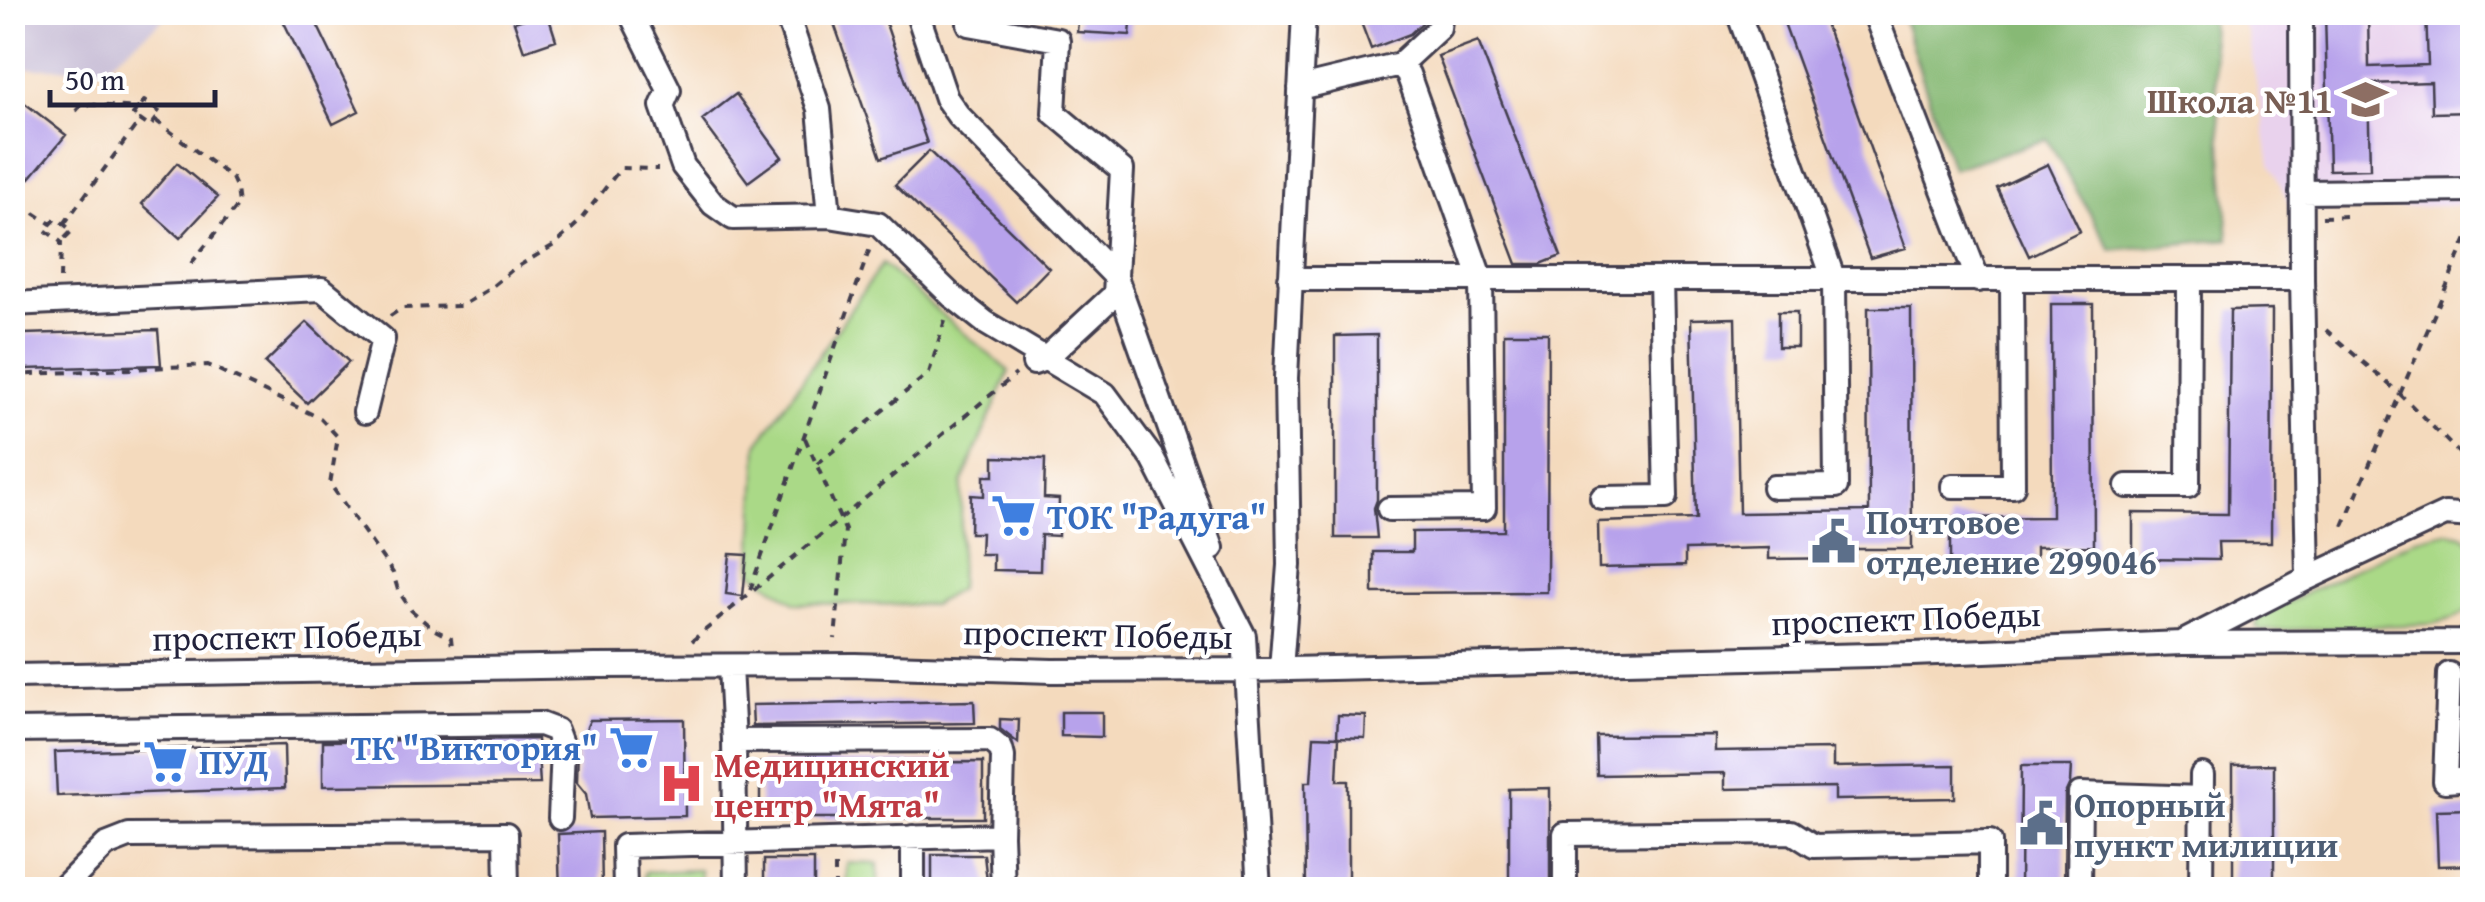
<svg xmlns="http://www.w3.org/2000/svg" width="2485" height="902" font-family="'Gentium Book Plus',serif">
	<rect width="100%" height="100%" fill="#fff"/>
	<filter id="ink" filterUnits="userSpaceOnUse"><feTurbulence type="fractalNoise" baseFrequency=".01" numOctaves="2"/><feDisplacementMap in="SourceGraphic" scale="20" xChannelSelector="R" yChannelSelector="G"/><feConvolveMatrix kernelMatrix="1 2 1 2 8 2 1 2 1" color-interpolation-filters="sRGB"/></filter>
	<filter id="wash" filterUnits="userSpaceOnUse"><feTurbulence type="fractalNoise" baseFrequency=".0048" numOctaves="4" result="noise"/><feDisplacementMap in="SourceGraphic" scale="40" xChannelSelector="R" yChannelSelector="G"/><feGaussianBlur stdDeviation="2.25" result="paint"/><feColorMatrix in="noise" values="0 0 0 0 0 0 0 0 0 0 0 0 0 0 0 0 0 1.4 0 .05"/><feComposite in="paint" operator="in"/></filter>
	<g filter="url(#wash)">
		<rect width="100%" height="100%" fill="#f4dabd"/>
		<path fill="#e9d2ed" d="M2237,13H2472V205L2292,211L2270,164L2248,35Z"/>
		<path fill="#c9bfd7" d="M13,12H171V13L104,68H13Z"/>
		<path fill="#aad987" stroke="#667e61" stroke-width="2.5" d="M882,264L1009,371L962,483L959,589L932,605L795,603L752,572L758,444Z
			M2447,532L2463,535L2472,543V605C2462,618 2446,621 2430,624L2262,631L2256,627L2259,617L2415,539Z
			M847,863L878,864V889H847Z
			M700,870L701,889H644L645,872Z"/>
		<path fill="#87b974" stroke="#546e58" stroke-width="2.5" d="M1901,13H2210L2229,239L2111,250L2047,139L1952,169Z"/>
		<g id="blocks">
			<path fill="#b7a2eb" d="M279,12H311L359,111L333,124Z
				M547,12L556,40L524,51L514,22Z
				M830,12H882L927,143L881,158Z
				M1079,12H1132L1130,35L1077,32Z
				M1357,12H1418L1422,23L1410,34L1371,49Z
				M1780,12H1821L1906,248L1870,258Z
				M2325,12H2368L2369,67L2428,65L2426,12H2472V112L2432,113L2431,82L2368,84L2370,169L2329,170Z
				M1478,41L1561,256L1541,264H1517L1438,56Z
				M736,94L782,157L748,182L702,120Z
				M22,101L66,135L30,178L12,164V112Z
				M929,151L1049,268L1016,302L895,185Z
				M177,163L218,197L180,238L142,204Z
				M2048,164L2080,231L2029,256L1997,188Z
				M2051,304H2093L2094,546L2036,547V563L1950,564V518L2052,517Z
				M1868,308H1911L1912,549H1855V558L1769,559V548L1685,550V566L1599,568L1598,522L1696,519L1691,319L1735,318L1739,513L1869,511Z
				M2272,309L2271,542H2218L2219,560L2133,559V513L2228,514L2230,310Z
				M1778,312H1797V347H1778Z
				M307,322L349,362L307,403L265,363Z
				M158,330L161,365L25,369L23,334Z
				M1504,333H1548L1547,592L1373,593V552H1412V532L1504,531Z
				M1377,335V500L1374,508L1377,538H1335V336Z
				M994,457L1045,459L1044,498L1059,499L1058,536L1041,535L1040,571L993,570V554H980L981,533H970L971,495L984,496V476H994Z
				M730,554L747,555L743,596L726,594Z
				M974,701L975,723L753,726L752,705Z
				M1061,712H1102V737L1061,736Z
				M1338,715L1366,716L1365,738L1337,737Z
				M684,719L685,816L590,818L586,794L577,783L578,747L590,720Z
				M1000,719L1019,720L1018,743L1000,729Z
				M1715,735V751L1833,749V767L1955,765V798L1835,800V787L1725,789V773L1597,775L1596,736Z
				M1314,736L1339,737L1337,781H1348V890H1306L1305,782H1311Z
				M537,739L540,784L323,786V741Z
				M284,745L285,788L57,796L55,752Z
				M983,762V818H760V763Z
				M2274,764V890H2233V765Z
				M2021,766H2071L2070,783L2065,794L2064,890H2020Z
				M1550,788V890H1509V789Z
				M2472,809V865L2438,866L2436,810Z
				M601,832L602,890H560L558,834Z
				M932,855H984L988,890H932Z
				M764,860H814V890H764Z"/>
		</g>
	</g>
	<g filter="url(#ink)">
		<use href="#blocks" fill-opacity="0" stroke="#423e4e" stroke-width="2.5"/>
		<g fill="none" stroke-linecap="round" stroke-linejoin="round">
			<defs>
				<path id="minor" d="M630,12L669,90L662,106L683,166L713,204L733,218L829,216L878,224L952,296L986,323L1105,394L1153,459L1244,636L1259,890
					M786,12L819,109L829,216
					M917,12L946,98L958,115L1116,277L1212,548
					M970,12L969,24L1058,40L1054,113L1122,170L1115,294L1045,359L1034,363
					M1738,12L1834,280L1836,486L1774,487
					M1874,12L1978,280
					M2301,12L2302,279
					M1400,64L1439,28L1441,12
					M1300,88L1400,64L1408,74L1481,280L1484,508L1389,509
					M2301,192L2472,190
					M1290,279H2302L2308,578
					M12,304L322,289L383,339L365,412
					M1953,486H2013L2012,280
					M2127,486H2188L2189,280
					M1602,498L1666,497L1661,279
					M2185,641L2308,578L2445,514L2472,516
					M1281,669L1289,565L1286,378L1304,12
					M2449,674L2445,781L2472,779
					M12,676L596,666L855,665L1052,671L1248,670L1913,654L2182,643L2462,642L2472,637
					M12,730L540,724L556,730L563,749L560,818
					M734,741L736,890
					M1001,835L1003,890
					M61,890L106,845L129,836L506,834L507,890
					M625,890L624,846L1001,835L1003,757L1001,749L990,740L734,741L730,667
					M913,890V837
					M1565,890V834L1792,832L1814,846L1990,842V890
					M2079,890L2080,794L2202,798
					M2201,890L2202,775"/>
			</defs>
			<use href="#minor" stroke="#423e4e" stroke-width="28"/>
			<path stroke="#423e4e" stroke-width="4" stroke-dasharray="8 8" stroke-linecap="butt" d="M76,111L82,104L138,108
				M155,120L232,178L237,189L239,204L189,266
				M34,213L51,224
				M2322,217L2348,216
				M64,224L140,120L150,127L161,113L144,101L133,114L140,120
				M60,279L61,242L45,230L57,218L72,231L61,242
				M390,316L402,308L461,306L489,289L512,270L554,245L578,223L621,168L658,169
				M2326,330L2400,394L2472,466
				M12,375L208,365L320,418L338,437L330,484L393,573L398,590L411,610L433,629L451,638L452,647
				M805,438L845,530L835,639
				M817,464L929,373L945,320
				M2343,526L2472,227
				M750,590L871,245
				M692,641L1016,374
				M835,890V859"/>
			<use href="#minor" stroke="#fff" stroke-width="22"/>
		</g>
	</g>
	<defs>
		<symbol id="school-bare" viewBox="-9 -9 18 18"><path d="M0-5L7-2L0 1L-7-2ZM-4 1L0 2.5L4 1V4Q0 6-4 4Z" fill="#8d6e63" stroke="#fff" stroke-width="2.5" paint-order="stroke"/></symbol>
		<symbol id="supermarket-bare" viewBox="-9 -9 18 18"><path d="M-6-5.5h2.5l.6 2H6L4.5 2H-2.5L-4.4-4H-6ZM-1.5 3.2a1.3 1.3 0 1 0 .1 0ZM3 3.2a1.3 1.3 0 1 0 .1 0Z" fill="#3f7fe0" stroke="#fff" stroke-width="2.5" paint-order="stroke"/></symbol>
		<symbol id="civic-bare" viewBox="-9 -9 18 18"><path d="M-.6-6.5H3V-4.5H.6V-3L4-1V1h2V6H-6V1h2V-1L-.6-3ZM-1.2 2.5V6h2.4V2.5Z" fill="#5c6f8a" stroke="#fff" stroke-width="2.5" paint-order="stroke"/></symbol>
		<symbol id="hospital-bare" viewBox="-9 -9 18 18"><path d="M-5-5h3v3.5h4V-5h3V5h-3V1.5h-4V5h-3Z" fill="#e0444e" stroke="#fff" stroke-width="2.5" paint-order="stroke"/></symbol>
	</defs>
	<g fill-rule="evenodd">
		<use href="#school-bare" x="2334" y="68" width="63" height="63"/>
		<use href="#supermarket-bare" x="982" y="484" width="63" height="63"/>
		<use href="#civic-bare" x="1802" y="510" width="63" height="63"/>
		<use href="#supermarket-bare" x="600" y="716" width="63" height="63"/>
		<use href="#supermarket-bare" x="134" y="730" width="63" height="63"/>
		<use href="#hospital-bare" x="650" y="752" width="63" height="63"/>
		<use href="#civic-bare" x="2010" y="792" width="63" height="63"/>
	</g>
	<g text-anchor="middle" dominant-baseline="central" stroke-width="8" stroke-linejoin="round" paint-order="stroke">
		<g font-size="35" font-weight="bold" fill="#785e54" stroke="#fff" text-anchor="end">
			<text x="2333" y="100">Школа №11</text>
		</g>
		<g font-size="35" font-weight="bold" fill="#366cbe" stroke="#fff" text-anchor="start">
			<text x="1047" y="516">ТОК "Радуга"</text>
			<text x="598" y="747" text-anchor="end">ТК "Виктория"</text>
			<text x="199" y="761">ПУД</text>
		</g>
		<g font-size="35" font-weight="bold" fill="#4e5e75" stroke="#fff" text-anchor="start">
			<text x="1866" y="521">Почтовое<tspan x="1866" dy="40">отделение 299046</tspan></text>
			<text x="2074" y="804">Опорный<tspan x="2074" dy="40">пункт милиции</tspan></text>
		</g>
		<g font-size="35" fill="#22223b" stroke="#fff">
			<text transform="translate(1906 618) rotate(-2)">проспект Победы</text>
			<text transform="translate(1098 634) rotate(1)">проспект Победы</text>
			<text transform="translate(287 636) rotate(-1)">проспект Победы</text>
		</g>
		<g font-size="35" font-weight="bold" fill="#be3a42" stroke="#fff" text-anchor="start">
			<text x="714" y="764">Медицинский<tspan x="714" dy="40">центр "Мята"</tspan></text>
		</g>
	</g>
	<rect width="2485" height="902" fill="none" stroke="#fff" stroke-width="50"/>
	<path d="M50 90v15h165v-15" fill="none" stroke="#22223b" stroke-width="5"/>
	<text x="65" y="90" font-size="30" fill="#22223b" stroke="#ffffff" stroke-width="8" paint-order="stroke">50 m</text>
</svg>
